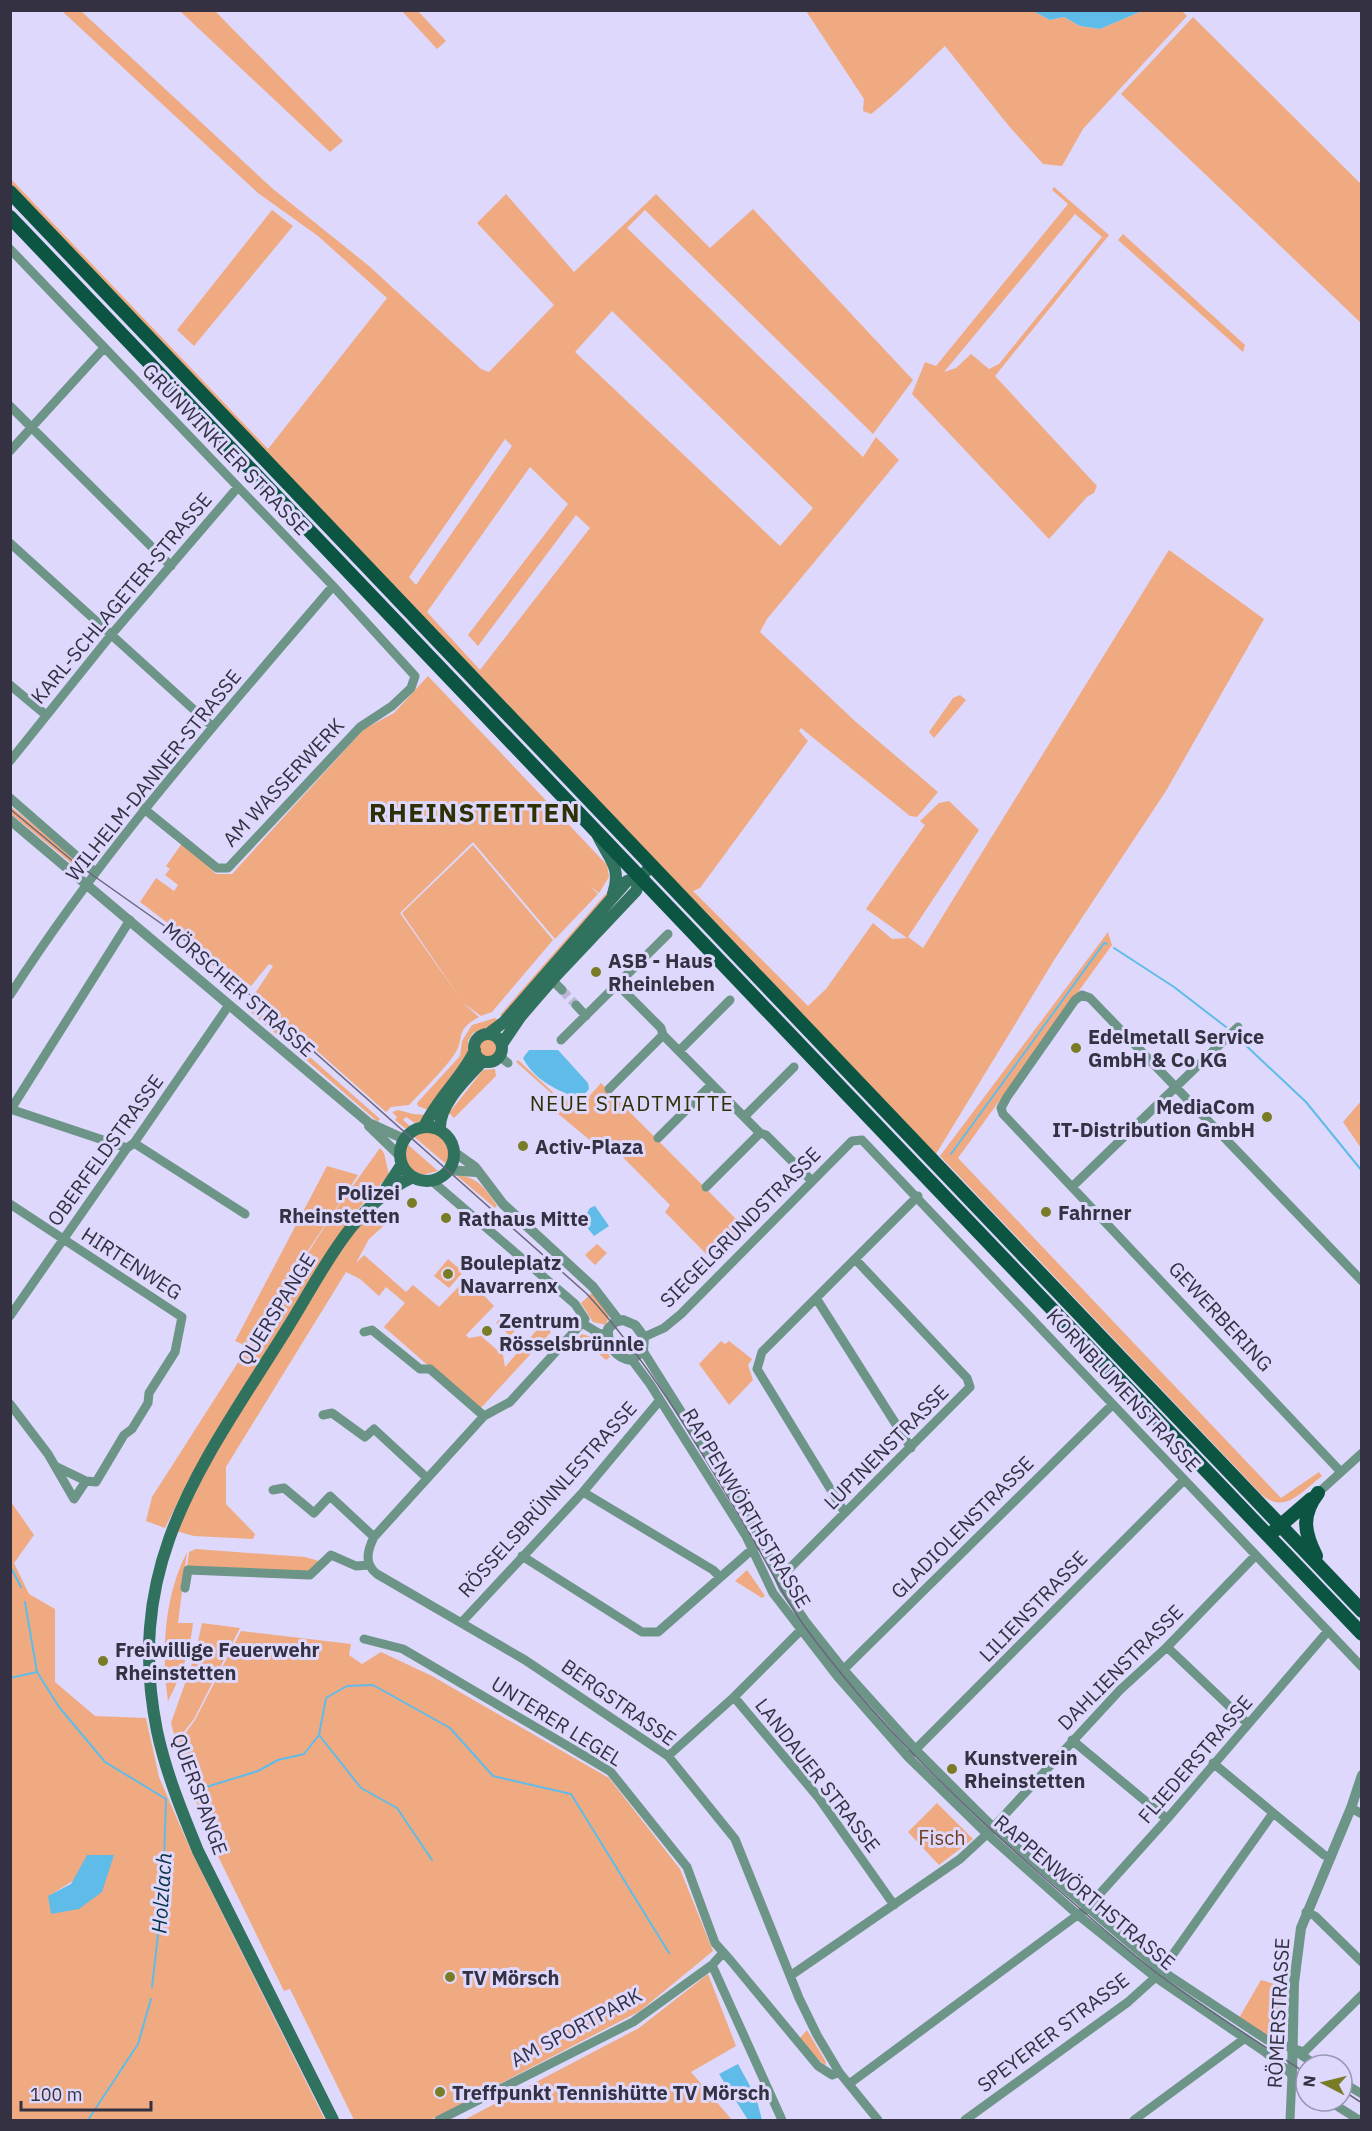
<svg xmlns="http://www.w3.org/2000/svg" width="1372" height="2131" font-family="'IBM Plex Sans',sans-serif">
	<rect width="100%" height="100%" fill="#ddd8fc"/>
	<path fill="#f0aa82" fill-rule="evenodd" d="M62,11H81L273,189L369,266L481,369L489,372L554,305L477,223L506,194L574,272L656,194L710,248L753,209L913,380L873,434L645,210L627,228L863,457L876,437L899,460L767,619L760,632L856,722L938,792L917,817L910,816L801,728L799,731L808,741L700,888L693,891L808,1006L826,989L873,923L892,939L907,938L866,909L925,825L920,821L939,803L949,801L979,830L908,937L923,948L1169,550L1264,619L1166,791L1056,957L936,1154L287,478L11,185L10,178L268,449L387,298L318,236L258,193ZM612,311L813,508L780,546L575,352ZM505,439L512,446L416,585L409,577ZM530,467L568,504L468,635L478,646L576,515L590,528L480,670L427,612Z
		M180,11H215L343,141L330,152Z
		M402,11H418L446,41L437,49Z
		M806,11H1033L1050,20L1064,17L1080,26L1100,29L1142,11H1182L1187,16L1083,129L1062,166L1043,164L1008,125L945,46C920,69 898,93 871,114L863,111L864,99Z
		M1193,17L1361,184V323L1121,94Z
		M1054,187L1109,235L995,376L1097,486L1094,493L1087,497L1049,539L912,394L925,362L936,366L1068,204L1052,190ZM1075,214L1102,237L999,364L989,369L971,354L956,368L944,372Z
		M272,210L293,226L194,346L177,330Z
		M1123,234L1245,345L1243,352L1118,240Z
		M428,676L607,865L609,877L599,893L590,886L598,894L555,939L473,842L400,913L460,998L402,913L473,845L553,940L492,1012L481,1016L463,1003L479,1017C453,1031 466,1038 454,1055C441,1073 424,1089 409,1105L391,1107L386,1112L254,995L273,966L269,964L251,986L140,902L156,878L174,891L178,885L165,875L170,869L166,866L183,842L216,874H232L364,729L394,713Z
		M960,695L966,700L934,738L929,732L953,698Z
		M10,806L85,866L81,871L11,814Z
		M609,890L605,901L504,1018L500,1015Z
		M1108,932L1112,945L958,1158L1281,1498L1319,1472L1322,1476C1301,1492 1284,1516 1260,1493L940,1156Z
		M249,1003L380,1119L378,1122L246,1008Z
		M495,1018L501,1022L473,1033L468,1041V1053L428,1110L418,1106L417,1103L460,1056L462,1041L472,1025Z
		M479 1048a10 10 0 1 1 20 0a10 10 0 1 1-20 0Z
		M518,1060L557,1096L576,1103L586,1100L601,1083L744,1227L712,1260L665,1212L670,1205L610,1144L603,1151L544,1102L551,1093L516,1062Z
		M495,1069L496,1076L454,1118L449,1113L483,1070Z
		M1361,1101V1148L1343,1122Z
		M398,1110L413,1114L426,1115L423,1120L415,1123L406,1117L403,1120L410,1126L406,1129L395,1120L397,1117L392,1112Z
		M427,1131C443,1133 453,1149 446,1164L412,1135Z
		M406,1143L438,1171L422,1175L410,1168L404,1157Z
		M380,1148L384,1153L389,1175L360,1207L334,1243L189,1479L165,1528L146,1521L152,1497L334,1212Z
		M327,1166L358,1175L243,1349L242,1344L235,1341Z
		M456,1175C477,1176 486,1189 497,1206L495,1208Z
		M373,1208L384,1213L390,1220L369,1239L356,1263L364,1255L406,1292L413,1285L439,1307L467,1278L494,1306L466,1335L469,1338L481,1336L503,1355L505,1367L542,1324L551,1332L479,1410L384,1327L405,1303L386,1287L379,1296L360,1279L346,1272L226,1467V1504L255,1534L253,1539L194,1536L176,1531L203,1473L348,1238Z
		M597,1244L607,1253L595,1265L585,1255Z
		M448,1259L463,1272L449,1288L434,1276Z
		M592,1293L609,1315L606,1325L593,1322L581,1303Z
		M506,1312L520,1325L510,1336L496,1323Z
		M582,1334L600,1340L610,1357L606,1360L579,1337Z
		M721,1341L725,1344L729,1341L752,1359L748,1365L753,1380L729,1405L699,1364Z
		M11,1502L34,1535L14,1563L29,1594L55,1609V1682L95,1716L146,1718L159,1777L192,1853L325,2120H11ZM114,1855L109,1866L49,1896Z
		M196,1549L305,1557L319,1561L310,1571L187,1566L189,1552Z
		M187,1552L178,1623H193C190,1652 181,1676 168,1701C161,1652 164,1597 187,1552Z
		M747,1570L765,1596L762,1598L735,1581Z
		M202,1623L240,1628L194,1719L176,1742L171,1723L195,1655Z
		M241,1631L351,1644L349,1655L362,1664L381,1652L432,1676L609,1778L680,1869L713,1951L640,2011L430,2120H354L290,1989L284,1991L210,1840L176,1746L195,1720Z
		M937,1803L973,1839L939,1865L908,1832Z
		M708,1974L736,2046L691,2072L732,2120H464L639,2028Z
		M1261,1980L1284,1987L1282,2037L1280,2042L1273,2040L1239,2018Z
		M807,2030L826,2062L825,2066L799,2039Z"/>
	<path fill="#5fbce9" d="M1033,11L1142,10V11L1100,29L1080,26L1064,17L1050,20Z
		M529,1050H558L588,1083L589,1089L580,1099C557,1090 535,1081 523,1058Z
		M595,1206L609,1226L594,1236L582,1221L590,1208Z
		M87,1855H114L102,1892L79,1909L51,1914L48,1896L71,1884Z
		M738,2064L756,2097L762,2120H748L719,2074Z"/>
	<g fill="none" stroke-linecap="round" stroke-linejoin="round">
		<path stroke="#5fbce9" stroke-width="2" d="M1114,948L1174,987L1226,1027
			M1239,1039L1306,1102L1362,1171
			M951,1154L1104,943L1107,944
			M10,1566L21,1587
			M25,1602L37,1672L59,1707L105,1762L166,1799L163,1891L152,1987
			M10,1678L37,1672
			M319,1735L361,1788L397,1808L432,1860
			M190,1792L258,1771L278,1760L304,1754L319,1735L326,1698L347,1686L373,1685L450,1728L493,1776L571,1794L669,1953
			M88,2120L138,2044L151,1999"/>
		<path stroke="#bbb7d7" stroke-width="9" stroke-dasharray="9 4.5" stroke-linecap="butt" d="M562,990L576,1005"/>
		<path stroke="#6d9587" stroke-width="9" d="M10,249L333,586L415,676L411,688L392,706L360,727L228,868H217L143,808
			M10,406L171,566
			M10,451L104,348
			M10,543L213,727
			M10,685L46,715
			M10,761L111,635L238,487
			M10,798L95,872
			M549,977L562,990
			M615,987L619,986L661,1028L663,1035L760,1133L766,1135L811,1180
			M10,995C104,848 220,719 333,586
			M576,1005L586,1016
			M561,1040L668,934
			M679,1051L730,1000
			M499,1056L508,1063
			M609,1089L663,1035
			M10,1109L127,1148
			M11,1109L130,920
			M744,1117L794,1067
			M658,1138L711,1085
			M134,1143L245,1214
			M432,1181L575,1304L585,1319L582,1323
			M1074,1185L1238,1027
			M706,1187L760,1133
			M10,1204L182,1317L175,1352L149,1393L148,1403L132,1429L124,1435L96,1482L86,1481L55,1466
			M816,1298L911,1448
			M10,1316L127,1148L134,1143L229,1005
			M582,1323L510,1402L484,1416L374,1537C367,1551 364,1564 377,1574L525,1660L668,1756L735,1839L799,1998L817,2035L839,2072L878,2120
			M582,1323L600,1334L608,1333
			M364,1332L372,1330L420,1369H430L484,1416
			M644,1337L664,1328L681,1314L852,1141L862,1140L1362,1667
			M643,1351L763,1542L783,1588L806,1622L844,1670L916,1750L993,1827L1162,1971L1267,2040L1304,2052L1362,1995
			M632,1360L650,1384L746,1536L773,1593L837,1676L908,1757L987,1834L1078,1915L1155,1977L1265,2052L1306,2086
			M10,1404L48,1454L74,1499L86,1481
			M323,1415L332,1413L365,1437L374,1429L427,1478
			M1341,1472L1003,1114L1001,1108L1007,1097L1075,1000L1082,995L1090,998L1362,1281
			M273,1490L284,1488L314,1513L330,1496L374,1537
			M583,1492L713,1570L720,1577
			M1318,1493L1362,1453
			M845,1513L757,1369L762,1352L918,1196
			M522,1556L642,1632H658L756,1546
			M779,1579L970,1387L967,1378L855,1259
			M185,1588L188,1570L310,1575L331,1555L356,1566L369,1565
			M461,1623L583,1492L660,1400
			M364,1639L403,1649L610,1771L687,1867L715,1943L731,1961L818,2066L832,2075L839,2072
			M1167,1647L1248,1724
			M841,1672L1112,1405
			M734,1697L818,1797L894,1905
			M1072,1740L1167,1819
			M912,1753L1184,1480
			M668,1756L734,1697L801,1630
			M1213,1763L1324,1855L1331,1857
			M1351,1808L1362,1814
			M1306,1912L1315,1916L1362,1962
			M712,1965L782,2120
			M790,1976L960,1859L987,1834L1120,1690L1167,1647L1256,1555
			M1297,2052L1316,2065
			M1342,2082L1362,2094
			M849,2084L1087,1908L1167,1819L1328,1631
			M1329,2101L1359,2120
			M439,2120L633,2022L712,1965L722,1954
			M965,2120L1128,2002L1159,1974L1273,1813
			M1134,2120L1244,2039
			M1290,2120L1292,2075"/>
		<path stroke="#6d9587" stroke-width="10" d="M10,820L369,1123L404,1139
			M369,1126L400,1156
			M454,1152L475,1167L503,1204L593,1287L619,1321
			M449,1170L476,1172
			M623,1320L635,1325L644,1337L643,1351L632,1360C615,1358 607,1345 608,1329L615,1322Z
			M1292,2075L1294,1983L1301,1928L1351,1808L1362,1775"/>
		<path stroke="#30725e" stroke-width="12" d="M598,836C609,859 622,867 613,894
			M488,1034L504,1022L627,881L641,877
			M474 1048a14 14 0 1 1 28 0a14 14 0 1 1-28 0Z
			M502,1044L521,1016L552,980L636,891L641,877L651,866
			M400 1154a27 27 0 1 1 54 0a27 27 0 1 1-54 0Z
			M424,1127C437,1098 462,1078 475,1050
			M440,1130C438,1105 467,1078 483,1061
			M383,1193L402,1164
			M333,2120L198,1851C182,1812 166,1773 157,1731C123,1561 203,1464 288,1327C323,1271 351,1206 413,1177"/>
		<path stroke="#0c5543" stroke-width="14" d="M10,192L1362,1611
			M10,217L1362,1634
			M1274,1531L1311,1499
			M1316,1556C1304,1532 1301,1515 1318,1493"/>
		<path stroke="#69667d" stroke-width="1.5" d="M10,809L74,862L186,941L249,994L587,1294C653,1366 703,1455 753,1539C770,1569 785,1599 805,1627C872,1718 954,1798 1039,1873C1078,1907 1117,1942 1158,1974C1205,2009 1256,2041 1306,2073
			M1342,2090L1362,2103"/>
	</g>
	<g fill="#797c25" stroke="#ddd8fc" stroke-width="2">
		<circle cx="596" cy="972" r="6"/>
		<circle cx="1076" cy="1048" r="6"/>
		<circle cx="1267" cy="1117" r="6"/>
		<circle cx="523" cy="1146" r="6"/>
		<circle cx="412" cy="1203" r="6"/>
		<circle cx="1046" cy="1212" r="6"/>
		<circle cx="446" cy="1218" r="6"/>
		<circle cx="448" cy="1274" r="6"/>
		<circle cx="487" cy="1331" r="6"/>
		<circle cx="103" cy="1661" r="6"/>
		<circle cx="952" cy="1769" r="6"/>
		<circle cx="450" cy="1977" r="6"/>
		<circle cx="440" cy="2092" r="6"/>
	</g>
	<g text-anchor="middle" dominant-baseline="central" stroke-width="6" stroke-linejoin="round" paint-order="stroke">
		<g font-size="20" fill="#333142" stroke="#ddd8fc">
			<text transform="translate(226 449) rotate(46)">GRÜNWINKLER STRASSE</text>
			<text transform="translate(121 598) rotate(-50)">KARL-SCHLAGETER-STRASSE</text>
			<text transform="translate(153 775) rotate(-51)">WILHELM-DANNER-STRASSE</text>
			<text transform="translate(283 782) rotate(-47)">AM WASSERWERK</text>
			<text transform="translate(239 989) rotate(41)">MÖRSCHER STRASSE</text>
			<text transform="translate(105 1150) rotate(-54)">OBERFELDSTRASSE</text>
			<text transform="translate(740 1227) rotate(-45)">SIEGELGRUNDSTRASSE</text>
			<text transform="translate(132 1263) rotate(33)">HIRTENWEG</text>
			<text transform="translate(276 1309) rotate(-58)">QUERSPANGE</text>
			<text transform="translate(1221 1316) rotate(47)">GEWERBERING</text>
			<text transform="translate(1124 1390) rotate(47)">KORNBLUMENSTRASSE</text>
			<text transform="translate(886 1447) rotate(-45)">LUPINENSTRASSE</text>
			<text transform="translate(547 1499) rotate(-48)">RÖSSELSBRÜNNLESTRASSE</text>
			<text transform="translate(747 1508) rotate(59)">RAPPENWÖRTHSTRASSE</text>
			<text transform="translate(962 1527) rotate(-45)">GLADIOLENSTRASSE</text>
			<text transform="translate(1033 1606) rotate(-46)">LILIENSTRASSE</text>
			<text transform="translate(1120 1667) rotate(-45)">DAHLIENSTRASSE</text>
			<text transform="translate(619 1702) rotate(35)">BERGSTRASSE</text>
			<text transform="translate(557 1721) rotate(32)">UNTERER LEGEL</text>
			<text transform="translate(1195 1759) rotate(-49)">FLIEDERSTRASSE</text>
			<text transform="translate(818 1775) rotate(52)">LANDAUER STRASSE</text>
			<text transform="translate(200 1794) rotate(70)">QUERSPANGE</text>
			<text transform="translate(1085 1892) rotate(40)">RAPPENWÖRTHSTRASSE</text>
			<text transform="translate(1278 2013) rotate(-87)">RÖMERSTRASSE</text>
			<text transform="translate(576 2027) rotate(-28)">AM SPORTPARK</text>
			<text transform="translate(1053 2032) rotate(-37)">SPEYERER STRASSE</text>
		</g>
		<g font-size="20" font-weight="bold" fill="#333142" stroke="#ddd8fc" text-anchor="start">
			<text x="608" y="960">ASB - Haus<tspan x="608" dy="23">Rheinleben</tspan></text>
			<text x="1088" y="1036">Edelmetall Service<tspan x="1088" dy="23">GmbH &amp; Co KG</tspan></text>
			<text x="1255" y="1106" text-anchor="end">MediaCom<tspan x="1255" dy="23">IT-Distribution GmbH</tspan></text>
			<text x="535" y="1146">Activ-Plaza</text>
			<text x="400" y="1192" text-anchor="end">Polizei<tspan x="400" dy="23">Rheinstetten</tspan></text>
			<text x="1058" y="1212">Fahrner</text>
			<text x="458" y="1218">Rathaus Mitte</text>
			<text x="460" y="1262">Bouleplatz<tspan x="460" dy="23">Navarrenx</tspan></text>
			<text x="499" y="1320">Zentrum<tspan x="499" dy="23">Rösselsbrünnle</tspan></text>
			<text x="115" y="1649">Freiwillige Feuerwehr<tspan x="115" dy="23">Rheinstetten</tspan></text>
			<text x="964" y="1757">Kunstverein<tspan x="964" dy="23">Rheinstetten</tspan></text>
			<text x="462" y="1977">TV Mörsch</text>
			<text x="452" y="2092">Treffpunkt Tennishütte TV Mörsch</text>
		</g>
		<g font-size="20" fill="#703e1d" stroke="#ddd8fc">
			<text x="942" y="1837">Fisch</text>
		</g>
		<g font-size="21" letter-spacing="1.5" fill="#2f3006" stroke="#ddd8fc">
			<text x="632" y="1103">NEUE STADTMITTE</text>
		</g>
		<g font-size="21" font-style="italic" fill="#083345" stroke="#ddd8fc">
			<text transform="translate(161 1893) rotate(-86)">Holzlach</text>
		</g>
		<g font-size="26" font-weight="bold" letter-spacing="1.5" fill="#2f3006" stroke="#ddd8fc">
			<text x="475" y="812">RHEINSTETTEN</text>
		</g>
	</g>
	<rect width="1372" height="2131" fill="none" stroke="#333142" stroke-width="24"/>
	<g transform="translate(1324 2083) rotate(277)"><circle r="28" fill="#ddd8fc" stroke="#9995b2" stroke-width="1.5"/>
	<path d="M0-4.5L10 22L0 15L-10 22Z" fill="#797c25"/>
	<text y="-9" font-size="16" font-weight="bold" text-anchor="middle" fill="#333142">N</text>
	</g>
	<path d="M21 2101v9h130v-9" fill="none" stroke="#333142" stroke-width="3"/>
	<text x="30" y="2101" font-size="18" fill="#333142" stroke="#ddd8fc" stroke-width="4.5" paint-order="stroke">100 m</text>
</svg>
